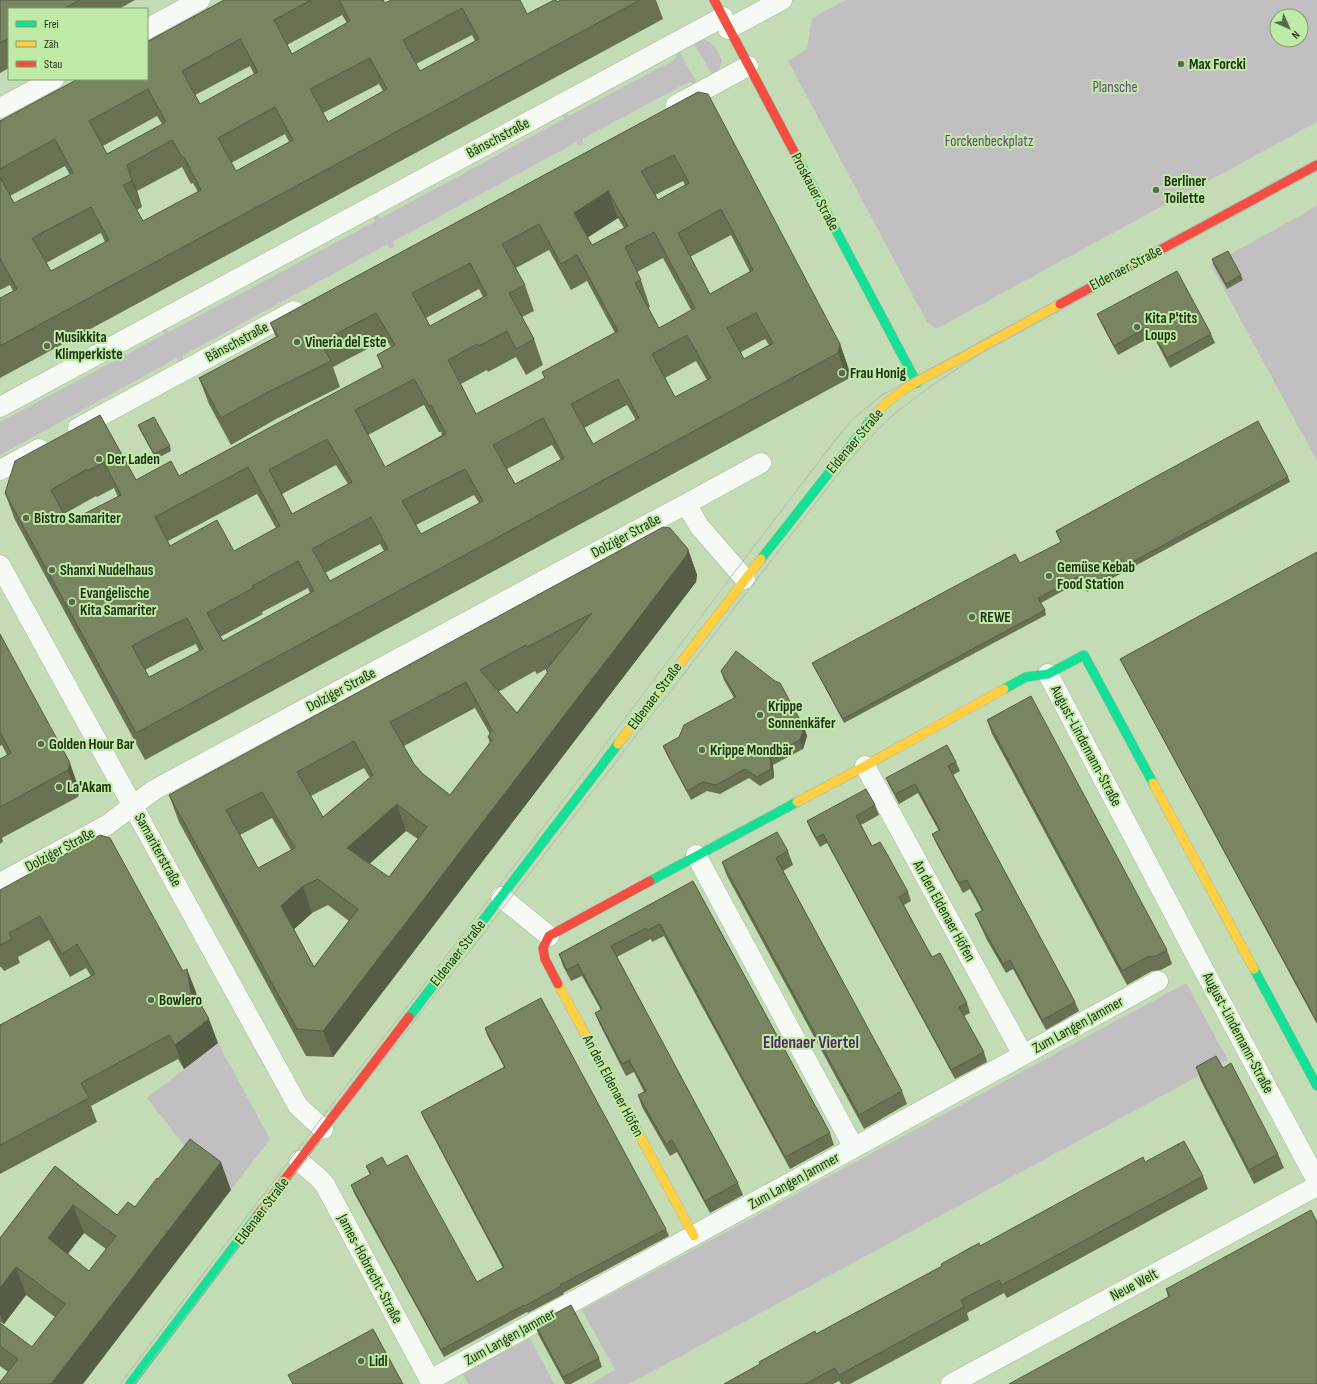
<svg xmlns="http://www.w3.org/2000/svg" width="1317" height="1384" font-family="'Sofia Sans Condensed',sans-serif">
	<rect width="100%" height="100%" fill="#c4dcb5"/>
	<path fill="#c2bfc2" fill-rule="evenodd" d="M846,0H1317V122L936,329L927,322L788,61L807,49L812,18ZM1277,16H1301V40H1277Z
		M704,40C714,42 718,51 722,61L719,70L712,75L694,43Z
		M679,50L697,84L689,82L582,139L584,144L579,146L577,143H575L394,241L393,242L395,246L390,249L388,244L386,245L182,356L184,360L179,363L177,358L0,455V422L163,335L164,334L162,330L166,328L169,332L374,222L375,221L373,217L377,214L380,218H381L562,120L564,119L562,115L566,112L569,116L674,60Z
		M1317,206V461L1211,265Z
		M1186,983L1228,1060L629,1384H590L615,1370L582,1310Z
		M218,1043L270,1139L231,1190L200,1166L147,1098Z
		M530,1338L554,1384H468L463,1374Z"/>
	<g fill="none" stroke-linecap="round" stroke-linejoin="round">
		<defs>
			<path id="street" d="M147,29L200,0
				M728,29L782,0
				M676,105L748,66
				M0,108L54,79
				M0,407L723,17
				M78,428L294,311
				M0,470L39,449
				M686,504L699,526L745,579
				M0,565L298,1106L323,1129
				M1048,674L1199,961L1317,1181
				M865,766L1023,1055
				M696,855L854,1148
				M0,883L107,825L154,790L686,504L761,463
				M501,897L549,936
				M299,1161L320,1179L325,1185L432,1384
				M430,1380L1158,981
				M951,1384L1317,1186"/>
			<path id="fast" d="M799,161L917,383
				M761,559L872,418
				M1004,689L1026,677L1048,674L1084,655L1153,783
				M650,881L797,802
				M1254,969L1317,1086
				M409,1017L618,744
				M130,1384L257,1216"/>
			<path id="slow" d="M872,418C892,392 929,375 958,360C992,341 1026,323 1060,304
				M618,744L761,559
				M1153,783L1254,969
				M797,802L865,766L1004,689
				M558,984L694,1236"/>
			<path id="jam" d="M714,0L799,161
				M1060,304L1317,165
				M558,984L545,959L543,948L549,936L650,881
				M257,1216L409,1017"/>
		</defs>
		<use href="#street" stroke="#a6b99a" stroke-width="21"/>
		<use href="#fast" stroke="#a6b99a" stroke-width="10"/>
		<use href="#slow" stroke="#a6b99a" stroke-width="10"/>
		<use href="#jam" stroke="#a6b99a" stroke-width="10"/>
		<use href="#street" stroke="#f6faf4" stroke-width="20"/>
		<use href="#fast" stroke="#16e098" stroke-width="9"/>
		<use href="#slow" stroke="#ffcf43" stroke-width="9"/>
		<use href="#jam" stroke="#f24e42" stroke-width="9"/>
		<path stroke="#b6bcb2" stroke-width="1" d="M120,1384L317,1124L457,942L736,570L840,434L852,420L882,395L1317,159
			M134,1384L302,1163L469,952L838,474L867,440L894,414L934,384L978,355L1317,171"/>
	</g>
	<path fill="#687253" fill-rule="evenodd" d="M0,0H135L119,9H9V68L0,73Z
		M224,0H383L385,3L391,0L527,14L561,0H656L663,19L0,378V298L13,291L10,285L0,290V121ZM342,15L347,23L292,54L287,45ZM472,35L475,41L420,71L416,64ZM250,66L254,74L200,104L195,95ZM379,84L383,91L328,122L323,113ZM157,116L162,124L107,154L103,146ZM285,134L289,142L236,171L231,163ZM65,166L70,175L14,203L10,196ZM182,167L191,184L193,183L198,192L143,221L137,210L142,207L137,191ZM101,233L105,242L51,271L46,263Z
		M698,92L840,344L849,370L848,379L145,760L15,520L5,493L100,415L136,480L179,476L382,368L377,355L391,347L386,339L333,367L340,387L276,419L231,445L209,404L199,378L276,337L270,323ZM683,181L685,185L658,200L655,195ZM618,218L624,228L592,245L587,237ZM731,235L750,272L710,294L690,257ZM549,250L571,290L587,281L615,333L542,372L545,378L476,414L461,384L487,370L488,372L516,357L526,375L543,365L534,339L522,317L534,311L525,285L516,268ZM663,258L691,310L659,328L648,308L650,307L641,280L637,272ZM479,289L483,297L430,326L426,318ZM765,339L769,345L744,359L741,352ZM696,361L707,380L675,397L665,378ZM424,405L439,432H441L442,435L385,467L368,435ZM627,405L636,420L593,444L584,428ZM552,445L561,460L515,484L507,469ZM336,465L348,484L292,514L282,494ZM114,488L118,497L68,522L64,514L96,496L97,497ZM257,494L276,528L234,551L170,546L168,541ZM474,495L479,503L421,534L416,525ZM380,544L384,551L330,581L325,573ZM308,588L310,593L223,641L220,637L263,614L262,612ZM196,644L199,651L149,677L145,670L167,658Z
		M1212,259L1241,275L1243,280L1227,289L1213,264Z
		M1097,314L1211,334L1215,343L1170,368L1156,341L1154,342L1151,337L1118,355L1101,323Z
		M138,425L170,446L171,451L156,459L140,430Z
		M1288,477L1290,482L1087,592L1081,581L1041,603L1045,610L1046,615L844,723L814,667L812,663L1020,563L1061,543L1056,531Z
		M688,549L697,575L696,582L333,1057L306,1056L179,822L169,795ZM548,668L546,670L547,673L517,713L498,692L535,671L537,674ZM475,708L490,734L488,737L490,743L450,795L423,774L414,764L404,746ZM364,768L370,778L323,817L311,796ZM272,818L291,850L258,868L240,835ZM406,831L418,839L389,877L369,864ZM328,905L349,921L314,967L294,929L312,913Z
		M1317,552V1024L1122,663L1120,659Z
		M0,634L79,789L78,797L2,838L3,842L0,844V759L7,755L2,745L0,746Z
		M721,671L804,727L807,736L803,749L773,765L774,778L760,786L749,778L720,794L707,791L691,800L667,755L663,746L679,737L734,698L724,680Z
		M987,720L1167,950L1172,964L1161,970L1152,971L1127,985L992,734Z
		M956,762L960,771L953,775L1075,1002L1079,1011L1046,1030L1013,969L1006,973L987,940L979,923L975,914L982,911L970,889L963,893L936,843L932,834L939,831L918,793L899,804L890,787L886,778Z
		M875,805L879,815L861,825L872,846L908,892L911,901L904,905L932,957L967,1003L970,1013L964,1016L984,1052L987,1062L955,1079L827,843L820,847L811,831L807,821Z
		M788,851L793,865L783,871L902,1091L907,1104L864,1129L727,876L722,862Z
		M693,881L830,1133L834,1145L790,1169L664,936L652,942L651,939L617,957L738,1183L743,1195L710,1213L677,1152L670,1156L642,1107L638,1095L644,1092L634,1072L626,1076L600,1025L595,1013L601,1010L582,976L571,981L563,966L559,954Z
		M0,890L183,971L196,992V995L218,1043L184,1069L178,1059L91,1106L97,1122L0,1174V1025L91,976L86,968L70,977L49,940L18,957L20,963L4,971L1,967H0Z
		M485,1028L666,1229L669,1236L563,1293L564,1294L528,1313L527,1312L444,1357L354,1193L351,1185L370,1175L366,1166L477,1282L503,1268L424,1119L421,1112L504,1067L487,1035Z
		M1196,1067L1223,1068L1278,1154L1284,1168L1254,1184L1201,1081Z
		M1145,1162L1203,1176L1208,1189L1007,1298L1004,1293L967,1313L969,1320L850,1384H841L839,1381L833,1384H724L980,1246Z
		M55,1166L117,1215L135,1207L158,1179L231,1190L8,1372L0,1366V1323L32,1347L55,1317L26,1295L4,1324L0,1322V1238ZM84,1233L106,1249L89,1271L68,1254Z
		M1317,1222L1168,1297L1166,1289Z
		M535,1324L599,1358L602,1367L571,1384H565L538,1334Z"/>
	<path fill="#555d44" d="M127,165L137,191L142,207L132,181Z
		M608,191L618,218L584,240L574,213Z
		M840,344L849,370L848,379L838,353Z
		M688,549L697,575L696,582L333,1057L323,1031Z
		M804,727L807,736L803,749L800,740Z
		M770,756L773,765L774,778L771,769Z
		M70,763L79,789L78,797L68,770Z
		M397,804L406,831L357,875L347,848Z
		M303,886L312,913L291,932L281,906Z
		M187,969L196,992L200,1018L191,994Z
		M209,1019L218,1043L184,1069L175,1045Z
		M221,1162L231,1190L83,1384H51Z
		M73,1205L84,1233L58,1265L48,1238Z
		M16,1267L26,1295L4,1324L0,1315V1288Z"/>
	<path fill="#798561" stroke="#555d44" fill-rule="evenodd" d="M0,0H80L63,9H9V38L0,43Z
		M224,0H311L274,20L292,54L350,21L339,0H383L385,3L391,0H520L527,14L554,0H556L557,2L561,0H640L0,346V298L17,289L0,258V177L14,203L73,173L55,139L0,169V121L78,79H147V42ZM462,8L479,39L420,71L403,40ZM240,39L258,72L200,104L182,71ZM370,58L387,89L328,122L310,89ZM148,89L166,122L107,154L89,121ZM275,107L293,140L236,171L218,138ZM172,140L182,157H184L201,190L143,221L123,185L132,181L127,165ZM91,207L109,240L51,271L32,238Z
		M698,92L708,94L840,344L838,353L136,733L5,493L15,461L100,415L136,480L171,461L179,476L383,367L377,355L395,345L376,313L320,342L331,361L266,393L221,418L199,378L278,336L270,323ZM674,155L689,183L658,200L641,171ZM608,191L628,226L592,245L574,213ZM721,209L753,270L710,294L678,233ZM539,224L561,264L577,255L618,331L542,372L545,378L476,414L448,360L477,344L479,346L507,331L516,349L534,339L509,293L525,285L502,244ZM654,232L695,308L659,328L635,283L641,280L625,247ZM470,263L487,295L430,326L412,293ZM756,313L773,343L744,359L727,328ZM687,335L711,378L675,397L652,354ZM414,379L429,406L431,405L446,434L385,467L355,410ZM618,379L639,418L593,444L571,404ZM543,418L564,458L515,484L493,445ZM327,439L352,482L292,514L269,470ZM104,462L121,495L68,522L51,490L87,469V471ZM248,467L280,526L234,551L217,520L170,546L155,517ZM465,469L483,501L421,534L402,501ZM371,517L388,549L330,581L312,549ZM298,561L314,591L223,641L207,613L253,588L252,586ZM187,618L203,649L149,677L132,646L158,632Z
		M1228,251L1241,275L1226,284L1212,259Z
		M1177,271L1211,334L1167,358L1152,331L1150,332L1147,327L1114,346L1097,314Z
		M154,417L170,446L154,454L138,425Z
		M1258,421L1288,477L1085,588L1080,576L1038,598L1045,610L843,719L812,663L1015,554L1020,563L1061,542L1056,531Z
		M663,527L670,528L688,549L687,555L323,1031L297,1029L169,795ZM592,613L546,670L548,672L517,713L480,670L526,645L527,647ZM466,682L492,730L488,737L492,740L450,795L423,774L414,764L390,722ZM354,741L373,775L323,817L297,772ZM262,792L295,848L258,868L226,810ZM397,804L427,827L389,877L347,848ZM318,879L358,909L314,967L281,906L303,886Z
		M1317,552V1022L1120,659Z
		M0,634L70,763L68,770L0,807V759L11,753L0,732Z
		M736,651L775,681L780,683L804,727L800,740L770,756L771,769L757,777L745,769L716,785L703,782L687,791L663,746L679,737L684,725L736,697L721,671Z
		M1031,696L1167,950L1156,956L1147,957L1122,971L987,720Z
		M947,745L956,762L948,766L1075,1002L1042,1020L1010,960L1003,964L984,930L975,914L983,910L967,880L959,883L932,834L940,830L915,784L895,794L886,778Z
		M866,789L875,805L856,816L872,846L880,842L887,854L908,892L899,897L932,957L940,953L967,1003L959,1007L984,1052L951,1070L823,834L816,838L807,821Z
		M777,832L788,851L776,858L902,1091L859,1115L722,862Z
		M100,835L110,838L183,971L187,969L191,994H195L209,1019L175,1045L169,1035L81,1083L89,1098L0,1145V1025L95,974L77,944L62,954L40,916L9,933L12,939L0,945V890Z
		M693,881L830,1133L785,1157L660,924L648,930L646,928L611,946L738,1183L705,1201L672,1140L666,1144L638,1095L646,1091L629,1060L622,1064L595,1013L602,1009L578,964L567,970L559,954Z
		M541,998L666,1229L560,1285L561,1286L525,1306L524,1305L441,1350L351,1185L371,1174L366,1166L382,1157L387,1166L407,1155L477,1282L504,1267L421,1112L505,1067L485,1028Z
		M1216,1056L1223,1068L1231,1063L1278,1154L1249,1170L1196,1067Z
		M190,1139L221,1162L51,1384H0V1382L18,1359L0,1346V1323L32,1347L65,1304L16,1267L0,1288V1238L55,1166L117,1215L128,1202L135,1207L157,1178L158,1179ZM73,1205L116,1236L89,1271L48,1238Z
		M1184,1141L1203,1176L1002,1285L999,1280L961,1300L964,1307L839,1375L835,1368L805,1384H724L760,1364L759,1362L815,1331L816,1334L942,1266L941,1264L979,1243L980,1246L1143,1157L1145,1162Z
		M1311,1210L1317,1222V1384H1009L1170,1296L1166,1289Z
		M571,1305L599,1358L563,1377L535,1324Z
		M373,1329L403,1384H293L288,1375Z"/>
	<g fill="#586b4c" stroke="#c0eba6" stroke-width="1.5">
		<circle cx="1181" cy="64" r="4"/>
		<circle cx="1156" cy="190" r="4"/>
		<circle cx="1137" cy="327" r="4"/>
		<circle cx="297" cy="342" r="4"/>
		<circle cx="47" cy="346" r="4"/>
		<circle cx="842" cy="373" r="4"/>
		<circle cx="99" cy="459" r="4"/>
		<circle cx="26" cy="518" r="4"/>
		<circle cx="52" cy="570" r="4"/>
		<circle cx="1049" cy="576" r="4"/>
		<circle cx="72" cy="602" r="4"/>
		<circle cx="972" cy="617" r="4"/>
		<circle cx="760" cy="715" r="4"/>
		<circle cx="41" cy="744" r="4"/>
		<circle cx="702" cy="750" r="4"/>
		<circle cx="59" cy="787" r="4"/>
		<circle cx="151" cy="1000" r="4"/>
		<circle cx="361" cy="1361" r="4"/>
	</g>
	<g text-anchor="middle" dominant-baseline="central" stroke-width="4" stroke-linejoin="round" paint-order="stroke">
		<g font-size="15" font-weight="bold" fill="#1e2e14" stroke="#c0eba6" text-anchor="start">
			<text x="1189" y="64">Max Forcki</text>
			<text x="1164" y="181">Berliner<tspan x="1164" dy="17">Toilette</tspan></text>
			<text x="1145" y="318">Kita P'tits<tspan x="1145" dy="17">Loups</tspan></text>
			<text x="55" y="337">Musikkita<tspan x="55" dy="17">Klimperkiste</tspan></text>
			<text x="305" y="342">Vineria del Este</text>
			<text x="850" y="373">Frau Honig</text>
			<text x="107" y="459">Der Laden</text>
			<text x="34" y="518">Bistro Samariter</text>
			<text x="1057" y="567">Gemüse Kebab<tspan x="1057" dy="17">Food Station</tspan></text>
			<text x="60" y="570">Shanxi Nudelhaus</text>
			<text x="80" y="593">Evangelische<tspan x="80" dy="17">Kita Samariter</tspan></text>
			<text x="980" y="617">REWE</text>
			<text x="768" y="706">Krippe<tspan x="768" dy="17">Sonnenkäfer</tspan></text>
			<text x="49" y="744">Golden Hour Bar</text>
			<text x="710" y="750">Krippe Mondbär</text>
			<text x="67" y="787">La'Akam</text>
			<text x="159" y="1000">Bowlero</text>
			<text x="369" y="1361">Lidl</text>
		</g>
		<g font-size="15" fill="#6b3e80" stroke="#c0eba6">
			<text x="1115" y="87">Plansche</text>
			<text x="989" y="141">Forckenbeckplatz</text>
		</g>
		<g font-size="15" fill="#1e2e14" stroke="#c0eba6">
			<text transform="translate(498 138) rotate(-28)">Bänschstraße</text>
			<text transform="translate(815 192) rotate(62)">Proskauer Straße</text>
			<text transform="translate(1126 268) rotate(-28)">Eldenaer Straße</text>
			<text transform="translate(237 342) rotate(-28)">Bänschstraße</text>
			<text transform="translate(855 441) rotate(-50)">Eldenaer Straße</text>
			<text transform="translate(626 536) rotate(-28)">Dolziger Straße</text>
			<text transform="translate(341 690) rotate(-28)">Dolziger Straße</text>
			<text transform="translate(655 696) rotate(-53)">Eldenaer Straße</text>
			<text transform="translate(1086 746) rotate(62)">August-Lindemann-Straße</text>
			<text transform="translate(60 850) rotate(-28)">Dolziger Straße</text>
			<text transform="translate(158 850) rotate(61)">Samariterstraße</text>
			<text transform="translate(944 911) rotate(61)">An den Eldenaer Höfen</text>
			<text transform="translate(458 953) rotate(-52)">Eldenaer Straße</text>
			<text transform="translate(1078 1025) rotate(-29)">Zum Langen Jammer</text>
			<text transform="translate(1238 1033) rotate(62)">August-Lindemann-Straße</text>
			<text transform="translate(613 1086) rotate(62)">An den Eldenaer Höfen</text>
			<text transform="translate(794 1181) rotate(-29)">Zum Langen Jammer</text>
			<text transform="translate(262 1211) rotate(-53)">Eldenaer Straße</text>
			<text transform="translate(370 1269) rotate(62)">James-Hobrecht-Straße</text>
			<text transform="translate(1134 1285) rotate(-28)">Neue Welt</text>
			<text transform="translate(510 1337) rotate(-29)">Zum Langen Jammer</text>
		</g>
		<g font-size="17" font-weight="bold" fill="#502a61" stroke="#c0eba6">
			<text x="811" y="1043">Eldenaer Viertel</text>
		</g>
	</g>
	<rect x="8" y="8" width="140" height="72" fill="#c0eba6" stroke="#7f9f6c"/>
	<rect x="16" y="21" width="20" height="6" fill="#16e098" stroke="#7f9f6c"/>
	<text x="44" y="28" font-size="12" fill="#1e2e14">Frei</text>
	<rect x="16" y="41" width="20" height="6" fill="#ffcf43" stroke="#7f9f6c"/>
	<text x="44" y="48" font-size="12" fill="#1e2e14">Zäh</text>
	<rect x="16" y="61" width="20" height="6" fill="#f24e42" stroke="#7f9f6c"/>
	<text x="44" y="68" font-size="12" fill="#1e2e14">Stau</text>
	<g transform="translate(1289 28) rotate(135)"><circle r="19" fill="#c0eba6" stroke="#7f9f6c"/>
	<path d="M0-3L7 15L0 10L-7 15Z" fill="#586b4c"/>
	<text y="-6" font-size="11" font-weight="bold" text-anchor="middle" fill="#1e2e14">N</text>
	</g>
</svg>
